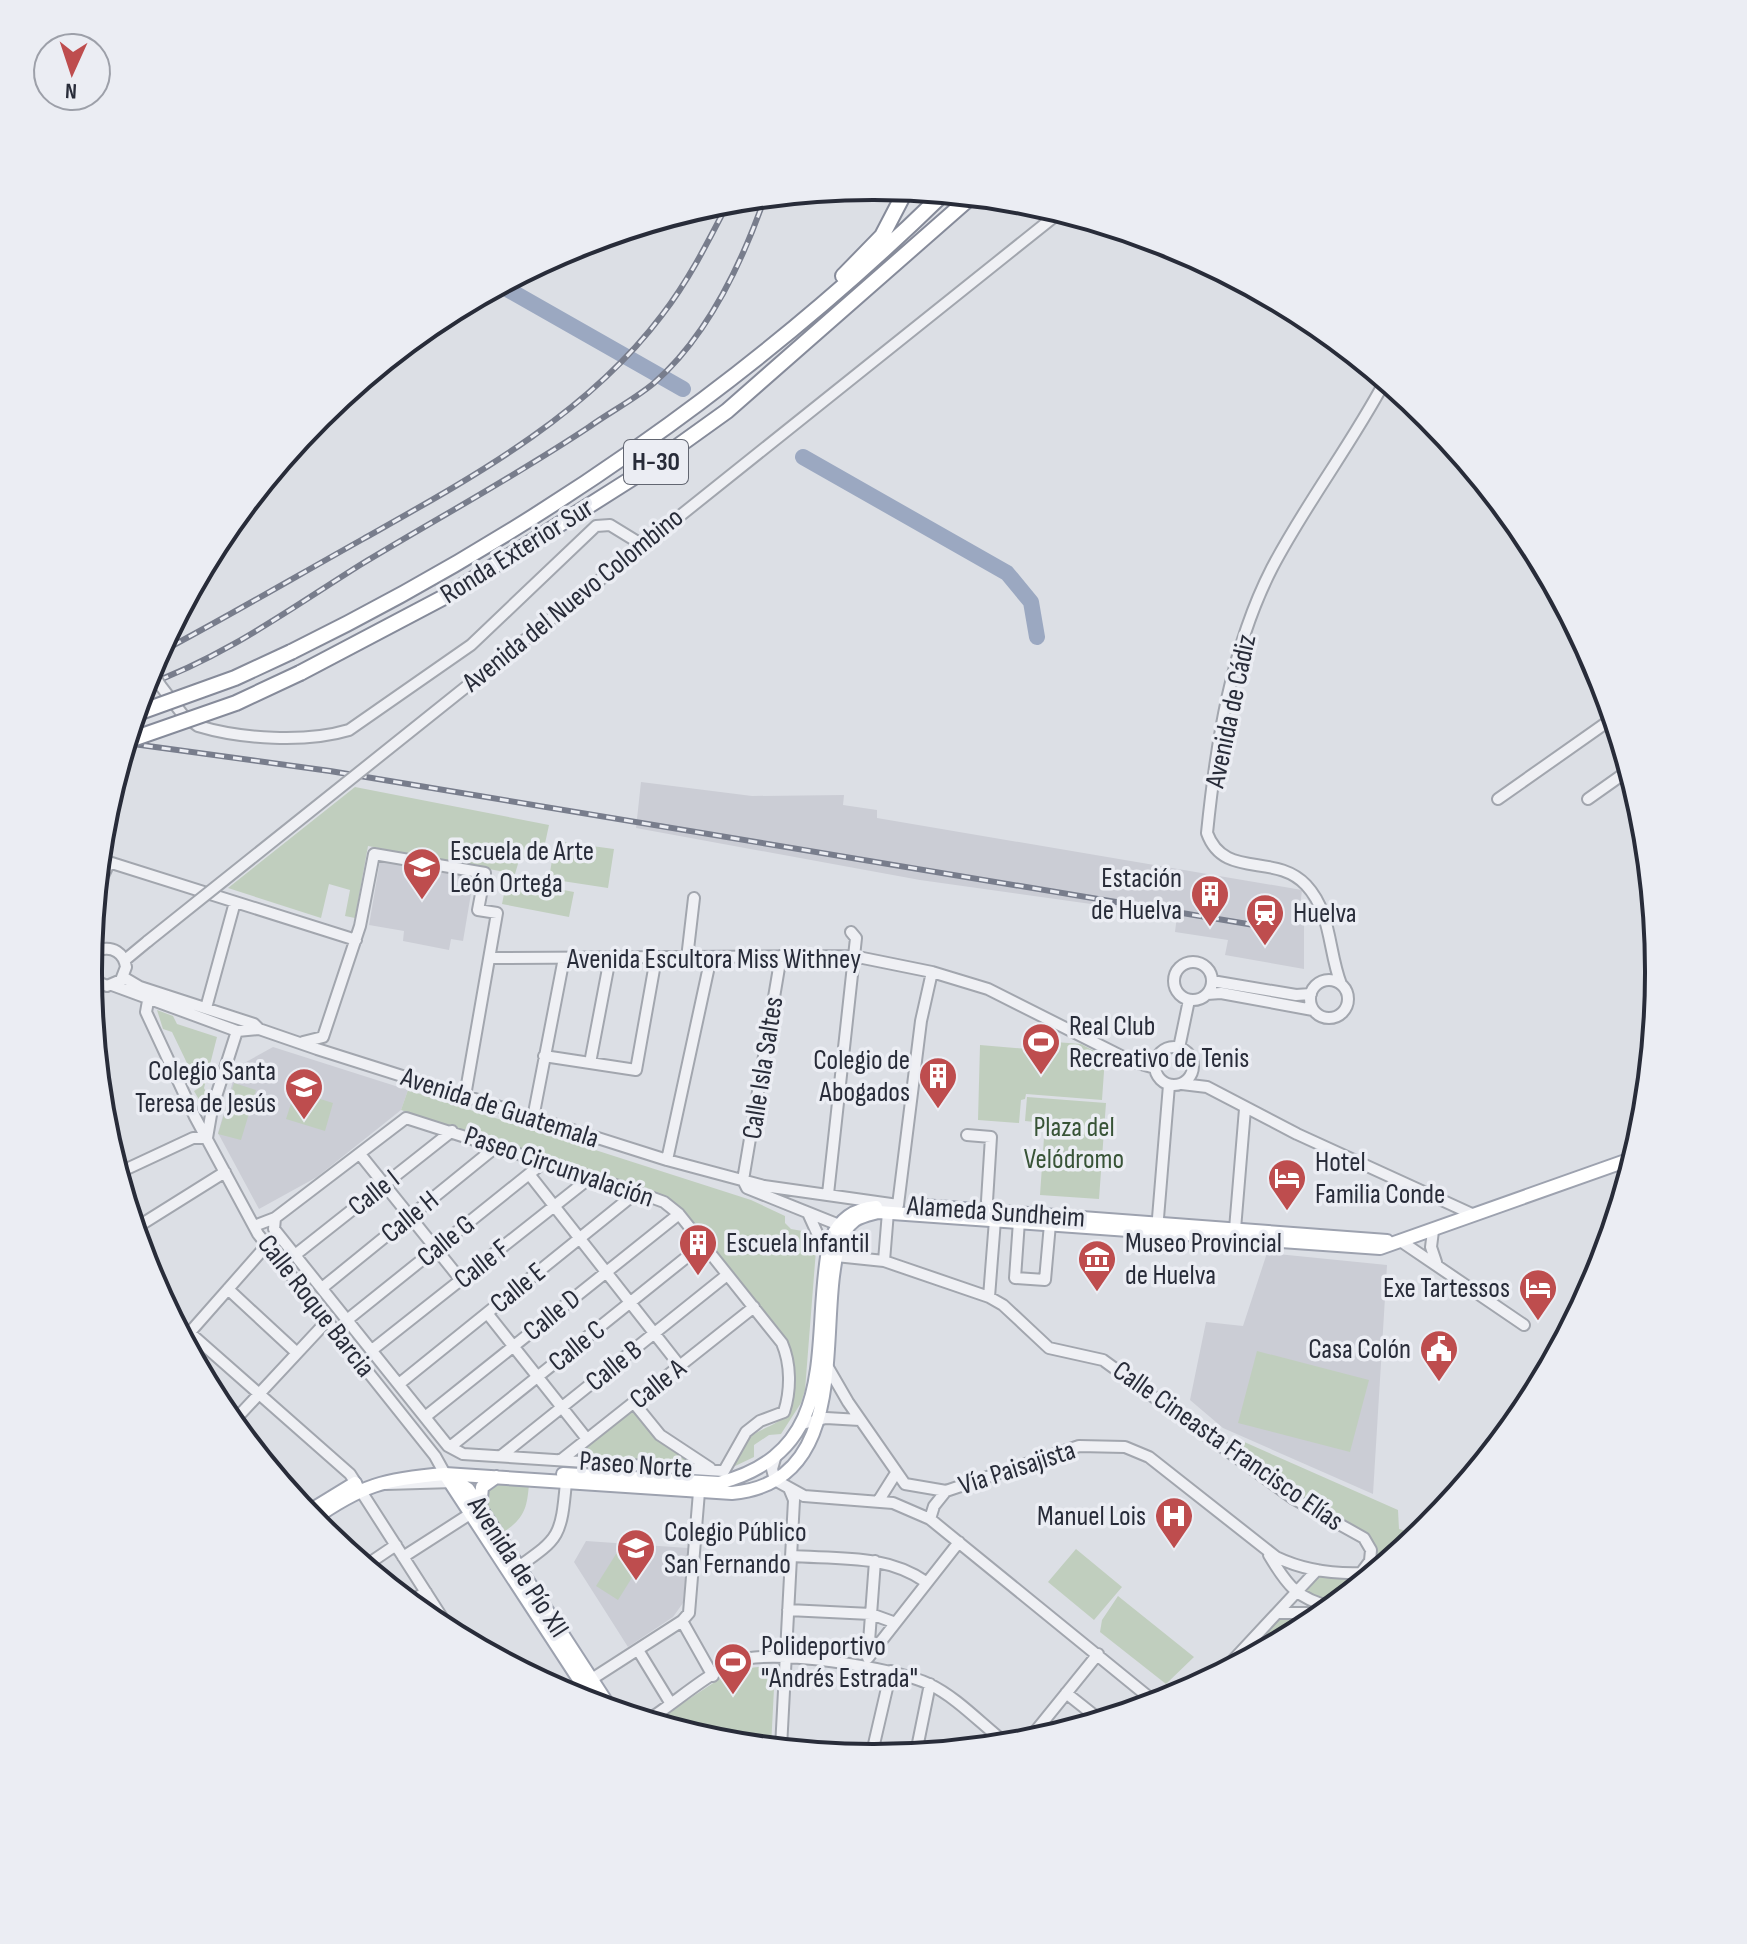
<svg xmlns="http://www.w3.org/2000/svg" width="1747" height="1944" font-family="'Sofia Sans Condensed',sans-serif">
	<rect width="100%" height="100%" fill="#dcdfe5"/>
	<path fill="#cbcdd5" d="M641,782L752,796L844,795L843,805L877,810V818L1302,890L1298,923L1304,925V969L1225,955L1228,940L1175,932L1177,916L920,880L636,828Z
		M380,861L474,876L463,941L451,939L449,950L403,941L404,931L369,925Z
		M273,1047L408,1090L401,1110L317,1177L259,1209L218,1133L237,1067Z
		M1267,1253L1387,1265L1373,1494L1223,1428L1190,1400L1206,1322L1243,1326Z
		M586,1541L688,1548L683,1603L673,1617L628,1647L574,1562Z"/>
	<path fill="#c0cebe" d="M355,787L549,825L541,862L520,857L515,874L368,846L355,918L345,916L350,890L329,884L321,918L228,888Z
		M555,841L614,849L608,888L549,879Z
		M507,879L574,892L569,917L502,904Z
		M157,1010L173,1016L177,1024L217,1037L204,1088L208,1096L204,1108L194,1091L199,1088L172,1032L163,1029Z
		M1030,1040L1081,1044L1105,1057L1102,1100L1026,1094L1025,1099L1021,1100L1019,1123L978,1120L980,1045L1028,1049Z
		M234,1083L256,1090L241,1140L218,1134Z
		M408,1090L751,1200L785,1216V1223L791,1229L808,1232L816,1250L805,1390L801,1403L781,1434L769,1435L754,1445V1457L733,1467C745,1422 775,1434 791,1409L793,1357L786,1340L681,1209L645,1189L401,1110Z
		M295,1091L333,1103L325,1131L286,1119Z
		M1027,1097L1106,1103L1099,1199L1040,1195L1045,1123L1025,1121Z
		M1257,1351L1369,1380L1350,1452L1238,1423Z
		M633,1407L661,1441L698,1467L568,1458Z
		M1242,1441L1398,1510L1399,1529L1420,1535L1338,1602L1303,1592L1319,1575L1363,1578L1374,1565L1376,1549L1369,1536L1301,1498L1224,1442Z
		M499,1482L529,1484C527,1509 524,1519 502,1533L485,1508V1492Z
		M621,1546L643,1560L618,1600L596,1586Z
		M1076,1549L1122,1587L1094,1620L1048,1582Z
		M1118,1596L1194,1657L1166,1684L1100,1632L1102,1620Z
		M1283,1616H1321L1267,1648H1252Z
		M758,1667L775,1669L771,1747L720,1742L654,1722L733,1670Z"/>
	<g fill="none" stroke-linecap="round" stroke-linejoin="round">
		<path stroke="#9ba8c1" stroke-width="16" d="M500,285L683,389
			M803,457L1007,573L1031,602L1037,637"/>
		<defs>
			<path id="minor" d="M541,627L1060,212
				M160,685L183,715L198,726C241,739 306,743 349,730L471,645L596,526L610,525L641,544
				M1498,799L1613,718
				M1588,799L1629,770
				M99,859L356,940
				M96,891L109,863
				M491,958L853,956L932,972L988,989L1131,1061L1155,1068
				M687,958L694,898
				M125,960L148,941
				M1174 981a19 19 0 1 1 38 0a19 19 0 1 1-38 0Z
				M88,969L93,980L107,986L121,980L126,967C124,953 113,946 99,950L89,962
				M123,977L140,987L254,1024L259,1029L317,1049L667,1160L764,1186L898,1205L921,1021L932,972
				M1310 999a19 19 0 1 1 38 0a19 19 0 1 1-38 0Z
				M1212,981L1296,995L1311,994
				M1341,984C1328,951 1332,913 1306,885C1275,852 1224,880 1207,833C1216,744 1231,648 1272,568C1306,503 1351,445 1385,381
				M112,985L237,1031L259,1029
				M1207,994L1221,993L1313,1010
				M148,1001L146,1012L195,1117L258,1234L435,1456L445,1474
				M206,1008L235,902
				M303,1042L323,1037L360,926L374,854L485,873L478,910L497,913L465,1096
				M1155 1066a19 19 0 1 1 38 0a19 19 0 1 1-38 0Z
				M1179,1048L1189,1000
				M544,1056L636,1070L656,958
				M590,1063L610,958
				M1182,1084L1207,1087L1297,1134L1472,1214
				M533,1118L564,958
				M967,1135L991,1137L987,1201
				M207,1138L212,1109L237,1031
				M363,1158L461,1280
				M667,1160L711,957
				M118,1173L193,1138H207
				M529,1174L680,1366
				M743,1180L781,956
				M744,1182L747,1188L844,1227
				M828,1194L856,938L851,932
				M808,1213L827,1255
				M1019,1221L1015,1278L1045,1280L1050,1224
				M254,1226L275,1218L406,1118L637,1192L664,1202L679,1214L782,1343C791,1364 791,1390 784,1412L760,1421L746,1432L724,1471L463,1454L448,1446L274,1229L275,1218
				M134,1229L225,1172
				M1235,1229L1245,1109
				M1157,1230L1169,1085
				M1433,1231L1431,1247L1436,1262
				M1402,1242L1524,1325
				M295,1255L452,1131
				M884,1261L888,1212
				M322,1288L497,1146
				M228,1289L296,1352
				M989,1297L995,1220
				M487,1313L587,1439
				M347,1320L544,1162
				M190,1333L350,1474L452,1633
				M184,1339L266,1246
				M372,1350L591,1177
				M826,1364L848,1402L905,1484L946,1491L1079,1446L1125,1447L1149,1457L1276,1557C1303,1570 1331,1574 1361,1573L1370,1561L1371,1550L1364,1538L1294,1499L1103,1360L1049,1348L1003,1305L989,1297L884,1261L836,1256
				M399,1384L637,1192
				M634,1403L660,1435L710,1468
				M425,1417L679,1214
				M232,1423L327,1321
				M802,1424L826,1418L860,1420
				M450,1447L703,1244
				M776,1455L772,1469L775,1480L804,1496L893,1503L930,1519L1156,1703
				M501,1456L727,1275
				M561,1460L754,1307
				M386,1484L454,1482
				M879,1500L896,1473
				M930,1519L934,1506L946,1491
				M1269,1555C1287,1585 1297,1599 1332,1607
				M791,1556C837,1559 887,1554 926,1582
				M403,1557L470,1514
				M365,1566L396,1545
				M514,1570C559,1538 561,1539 566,1482
				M409,1602L426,1592
				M788,1610L871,1614L893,1622
				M1277,1613H1325
				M682,1621L713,1676
				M638,1650L671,1704
				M868,1655L875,1561
				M868,1658L959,1542
				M1223,1671L1317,1570
				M1066,1693L1100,1720
				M567,1695L682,1621L689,1613L699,1492
				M648,1720C676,1702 704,1676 735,1662C767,1647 896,1668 929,1684C958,1698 982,1725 1007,1744
				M1026,1743L1098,1654
				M781,1748L794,1500L789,1488
				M916,1753L930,1684
				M871,1757L891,1671"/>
			<path id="major" d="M923,1206L1387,1241
				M563,1474L719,1483C846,1450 809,1336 830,1240C840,1219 854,1209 876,1207
				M446,1475L468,1489L611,1709
				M446,1476L595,1704
				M480,1509L482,1487L496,1477
				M306,1513L355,1483
				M312,1520C362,1485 384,1479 445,1474L732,1493C842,1483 823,1356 833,1276C836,1256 837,1234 855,1220C861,1216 871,1214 878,1212L1380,1248L1634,1158"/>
			<path id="highway" d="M843,276L882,236L906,190
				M291,652C530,535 753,380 944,193
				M300,673L448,595L642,472L727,411L972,196"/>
		</defs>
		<use href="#minor" stroke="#a2a6ae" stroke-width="14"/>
		<use href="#major" stroke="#9da2af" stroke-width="16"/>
		<use href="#highway" stroke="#868b9a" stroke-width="18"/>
		<use href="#minor" stroke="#eff0f4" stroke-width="10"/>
		<use href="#major" stroke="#fff" stroke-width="12"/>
		<use href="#highway" stroke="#fff" stroke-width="14"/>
		<defs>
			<path id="rail" d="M157,654C227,617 295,577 363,539C471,478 586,416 662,315C689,280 709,240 729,201
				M143,686C223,658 290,609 360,565C436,519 514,477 589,427C610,412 635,399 654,383C708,336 742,263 765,197
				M126,743L330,771L1272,928"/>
		</defs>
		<use href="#rail" stroke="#787d8c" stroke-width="6"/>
		<use href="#rail" stroke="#ebedf3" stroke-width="3" stroke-dasharray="9" stroke-linecap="butt"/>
		<defs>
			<path id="minor-bridge" d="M150,668L160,685
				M148,941L541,627"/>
			<path id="highway-bridge" d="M135,714L235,678L291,652
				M127,741L236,703L300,673"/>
		</defs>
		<use href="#minor-bridge" stroke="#a2a6ae" stroke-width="14" stroke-linecap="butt"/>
		<use href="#highway-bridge" stroke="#868b9a" stroke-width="18" stroke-linecap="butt"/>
		<use href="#minor-bridge" stroke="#eff0f4" stroke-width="10"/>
		<use href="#highway-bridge" stroke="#fff" stroke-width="14"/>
	</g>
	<defs>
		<symbol id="university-pin" viewBox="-11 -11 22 30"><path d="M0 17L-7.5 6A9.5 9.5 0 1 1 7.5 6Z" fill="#be4d4e" stroke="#ebedf3"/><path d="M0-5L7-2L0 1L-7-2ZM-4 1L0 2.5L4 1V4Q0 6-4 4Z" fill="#fff"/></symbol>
		<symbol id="building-pin" viewBox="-11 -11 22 30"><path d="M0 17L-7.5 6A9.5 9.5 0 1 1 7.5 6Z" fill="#be4d4e" stroke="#ebedf3"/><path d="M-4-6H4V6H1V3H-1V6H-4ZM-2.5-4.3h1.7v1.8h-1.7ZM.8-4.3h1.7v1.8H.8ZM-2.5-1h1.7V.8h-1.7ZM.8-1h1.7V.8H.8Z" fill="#fff"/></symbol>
		<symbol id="station-pin" viewBox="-11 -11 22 30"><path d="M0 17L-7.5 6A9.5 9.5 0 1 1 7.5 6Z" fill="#be4d4e" stroke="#ebedf3"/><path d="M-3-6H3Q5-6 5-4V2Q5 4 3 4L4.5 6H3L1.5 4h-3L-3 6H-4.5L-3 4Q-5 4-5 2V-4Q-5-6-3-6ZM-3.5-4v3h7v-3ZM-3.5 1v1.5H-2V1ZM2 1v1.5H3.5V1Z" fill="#fff"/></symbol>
		<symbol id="stadium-pin" viewBox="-11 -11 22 30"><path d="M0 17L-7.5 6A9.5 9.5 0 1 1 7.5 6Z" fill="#be4d4e" stroke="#ebedf3"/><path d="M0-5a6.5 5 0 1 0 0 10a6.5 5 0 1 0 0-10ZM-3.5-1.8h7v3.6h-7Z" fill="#fff"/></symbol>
		<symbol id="school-pin" viewBox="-11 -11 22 30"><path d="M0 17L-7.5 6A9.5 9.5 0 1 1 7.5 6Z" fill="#be4d4e" stroke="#ebedf3"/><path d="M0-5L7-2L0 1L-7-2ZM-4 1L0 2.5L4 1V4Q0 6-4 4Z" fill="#fff"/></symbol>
		<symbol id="hotel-pin" viewBox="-11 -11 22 30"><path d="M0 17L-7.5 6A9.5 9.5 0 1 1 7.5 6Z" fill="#be4d4e" stroke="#ebedf3"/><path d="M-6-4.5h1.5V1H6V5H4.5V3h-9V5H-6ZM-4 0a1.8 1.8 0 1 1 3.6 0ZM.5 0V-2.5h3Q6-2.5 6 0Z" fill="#fff"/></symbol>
		<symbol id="museum-pin" viewBox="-11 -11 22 30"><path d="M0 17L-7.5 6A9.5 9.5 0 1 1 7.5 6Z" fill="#be4d4e" stroke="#ebedf3"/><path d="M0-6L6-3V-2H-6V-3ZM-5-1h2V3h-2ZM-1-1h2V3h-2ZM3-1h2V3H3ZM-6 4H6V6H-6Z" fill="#fff"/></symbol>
		<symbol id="civic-pin" viewBox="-11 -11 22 30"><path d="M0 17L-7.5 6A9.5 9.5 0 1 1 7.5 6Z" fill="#be4d4e" stroke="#ebedf3"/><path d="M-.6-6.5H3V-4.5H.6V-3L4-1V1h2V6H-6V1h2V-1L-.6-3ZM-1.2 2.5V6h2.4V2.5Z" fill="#fff"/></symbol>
		<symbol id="hospital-pin" viewBox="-11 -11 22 30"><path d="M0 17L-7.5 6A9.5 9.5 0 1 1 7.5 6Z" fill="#be4d4e" stroke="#ebedf3"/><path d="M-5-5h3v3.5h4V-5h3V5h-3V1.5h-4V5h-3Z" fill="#fff"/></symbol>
	</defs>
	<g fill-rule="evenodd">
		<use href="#university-pin" x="400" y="845" width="44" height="60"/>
		<use href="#building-pin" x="1188" y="872" width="44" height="60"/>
		<use href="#station-pin" x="1243" y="891" width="44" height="60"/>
		<use href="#stadium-pin" x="1019" y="1020" width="44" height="60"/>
		<use href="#building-pin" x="916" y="1054" width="44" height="60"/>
		<use href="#school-pin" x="282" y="1065" width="44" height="60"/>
		<use href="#hotel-pin" x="1265" y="1156" width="44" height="60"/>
		<use href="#building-pin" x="676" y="1221" width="44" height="60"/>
		<use href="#museum-pin" x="1075" y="1237" width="44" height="60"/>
		<use href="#hotel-pin" x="1516" y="1266" width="44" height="60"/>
		<use href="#civic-pin" x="1417" y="1327" width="44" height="60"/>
		<use href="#hospital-pin" x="1152" y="1494" width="44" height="60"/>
		<use href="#school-pin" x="614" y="1526" width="44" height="60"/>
		<use href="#stadium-pin" x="711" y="1640" width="44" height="60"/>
	</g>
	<g text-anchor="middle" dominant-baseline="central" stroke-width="7" stroke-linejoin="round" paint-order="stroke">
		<rect fill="#ebedf3" stroke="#626671" stroke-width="2" x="624" y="440" width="64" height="44" rx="6"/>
		<g font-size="26" font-weight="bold" fill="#282c39">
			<text x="656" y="462">H-30</text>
		</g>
		<g font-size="28" fill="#282c39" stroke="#ebedf3">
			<text transform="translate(517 551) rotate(-32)">Ronda Exterior Sur</text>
			<text transform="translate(573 600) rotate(-39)">Avenida del Nuevo Colombino</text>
			<text transform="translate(1231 711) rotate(-78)">Avenida de Cádiz</text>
			<text x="714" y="959">Avenida Escultora Miss Withney</text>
			<text transform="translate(763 1068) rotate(-81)">Calle Isla Saltes</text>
			<text transform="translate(500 1108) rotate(18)">Avenida de Guatemala</text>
			<text transform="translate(559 1167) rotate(19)">Paseo Circunvalación</text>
			<text transform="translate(374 1193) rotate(-38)">Calle I</text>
			<text transform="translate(996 1212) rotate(4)">Alameda Sundheim</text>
			<text transform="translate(410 1217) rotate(-39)">Calle H</text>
			<text transform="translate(446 1241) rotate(-39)">Calle G</text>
			<text transform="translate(482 1264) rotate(-38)">Calle F</text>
			<text transform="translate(518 1288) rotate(-39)">Calle E</text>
			<text transform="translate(316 1306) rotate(52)">Calle Roque Barcia</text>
			<text transform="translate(552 1315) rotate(-39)">Calle D</text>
			<text transform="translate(577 1346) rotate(-39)">Calle C</text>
			<text transform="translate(614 1366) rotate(-39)">Calle B</text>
			<text transform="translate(658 1384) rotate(-38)">Calle A</text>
			<text transform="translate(1228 1446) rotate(35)">Calle Cineasta Francisco Elías</text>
			<text transform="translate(636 1465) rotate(4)">Paseo Norte</text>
			<text transform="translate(1017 1468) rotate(-18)">Vía Paisajista</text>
			<text transform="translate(518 1567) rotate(57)">Avenida de Pío XII</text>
		</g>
		<g font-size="28" fill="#282c39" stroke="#ebedf3" text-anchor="start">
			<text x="450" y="851">Escuela de Arte<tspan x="450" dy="32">León Ortega</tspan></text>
			<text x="1182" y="878" text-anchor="end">Estación<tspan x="1182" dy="32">de Huelva</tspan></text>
			<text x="1293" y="913">Huelva</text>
			<text x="1069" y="1026">Real Club<tspan x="1069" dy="32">Recreativo de Tenis</tspan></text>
			<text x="910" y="1060" text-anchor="end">Colegio de<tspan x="910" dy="32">Abogados</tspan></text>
			<text x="276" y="1071" text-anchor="end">Colegio Santa<tspan x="276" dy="32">Teresa de Jesús</tspan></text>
			<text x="1315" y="1162">Hotel<tspan x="1315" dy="32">Familia Conde</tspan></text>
			<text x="726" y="1243">Escuela Infantil</text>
			<text x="1125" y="1243">Museo Provincial<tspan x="1125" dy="32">de Huelva</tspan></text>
			<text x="1510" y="1288" text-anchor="end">Exe Tartessos</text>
			<text x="1411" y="1349" text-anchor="end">Casa Colón</text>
			<text x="1146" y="1516" text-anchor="end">Manuel Lois</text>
			<text x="664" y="1532">Colegio Público<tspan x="664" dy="32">San Fernando</tspan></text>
			<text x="761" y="1646">Polideportivo<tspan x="761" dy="32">"Andrés Estrada"</tspan></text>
		</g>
		<g font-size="28" fill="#385437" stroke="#ebedf3">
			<text x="1074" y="1127">Plaza del<tspan x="1074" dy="32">Velódromo</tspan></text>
		</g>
	</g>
	<path d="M0 0H1747V1944H0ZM873 200H874A771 771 0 0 1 1645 971V973A771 771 0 0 1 874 1744H873A771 771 0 0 1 102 973V971A771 771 0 0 1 873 200Z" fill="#ebedf3" fill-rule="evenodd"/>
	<path fill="none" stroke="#282c39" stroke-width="4" d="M873 200H874A771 771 0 0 1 1645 971V973A771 771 0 0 1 874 1744H873A771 771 0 0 1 102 973V971A771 771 0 0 1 873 200Z"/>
	<g transform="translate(72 72) rotate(183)"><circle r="38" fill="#ebedf3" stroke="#9da0a9" stroke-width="2"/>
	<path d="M0-6L14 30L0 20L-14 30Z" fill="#be4d4e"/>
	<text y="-12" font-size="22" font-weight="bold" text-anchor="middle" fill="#282c39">N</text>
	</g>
</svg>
